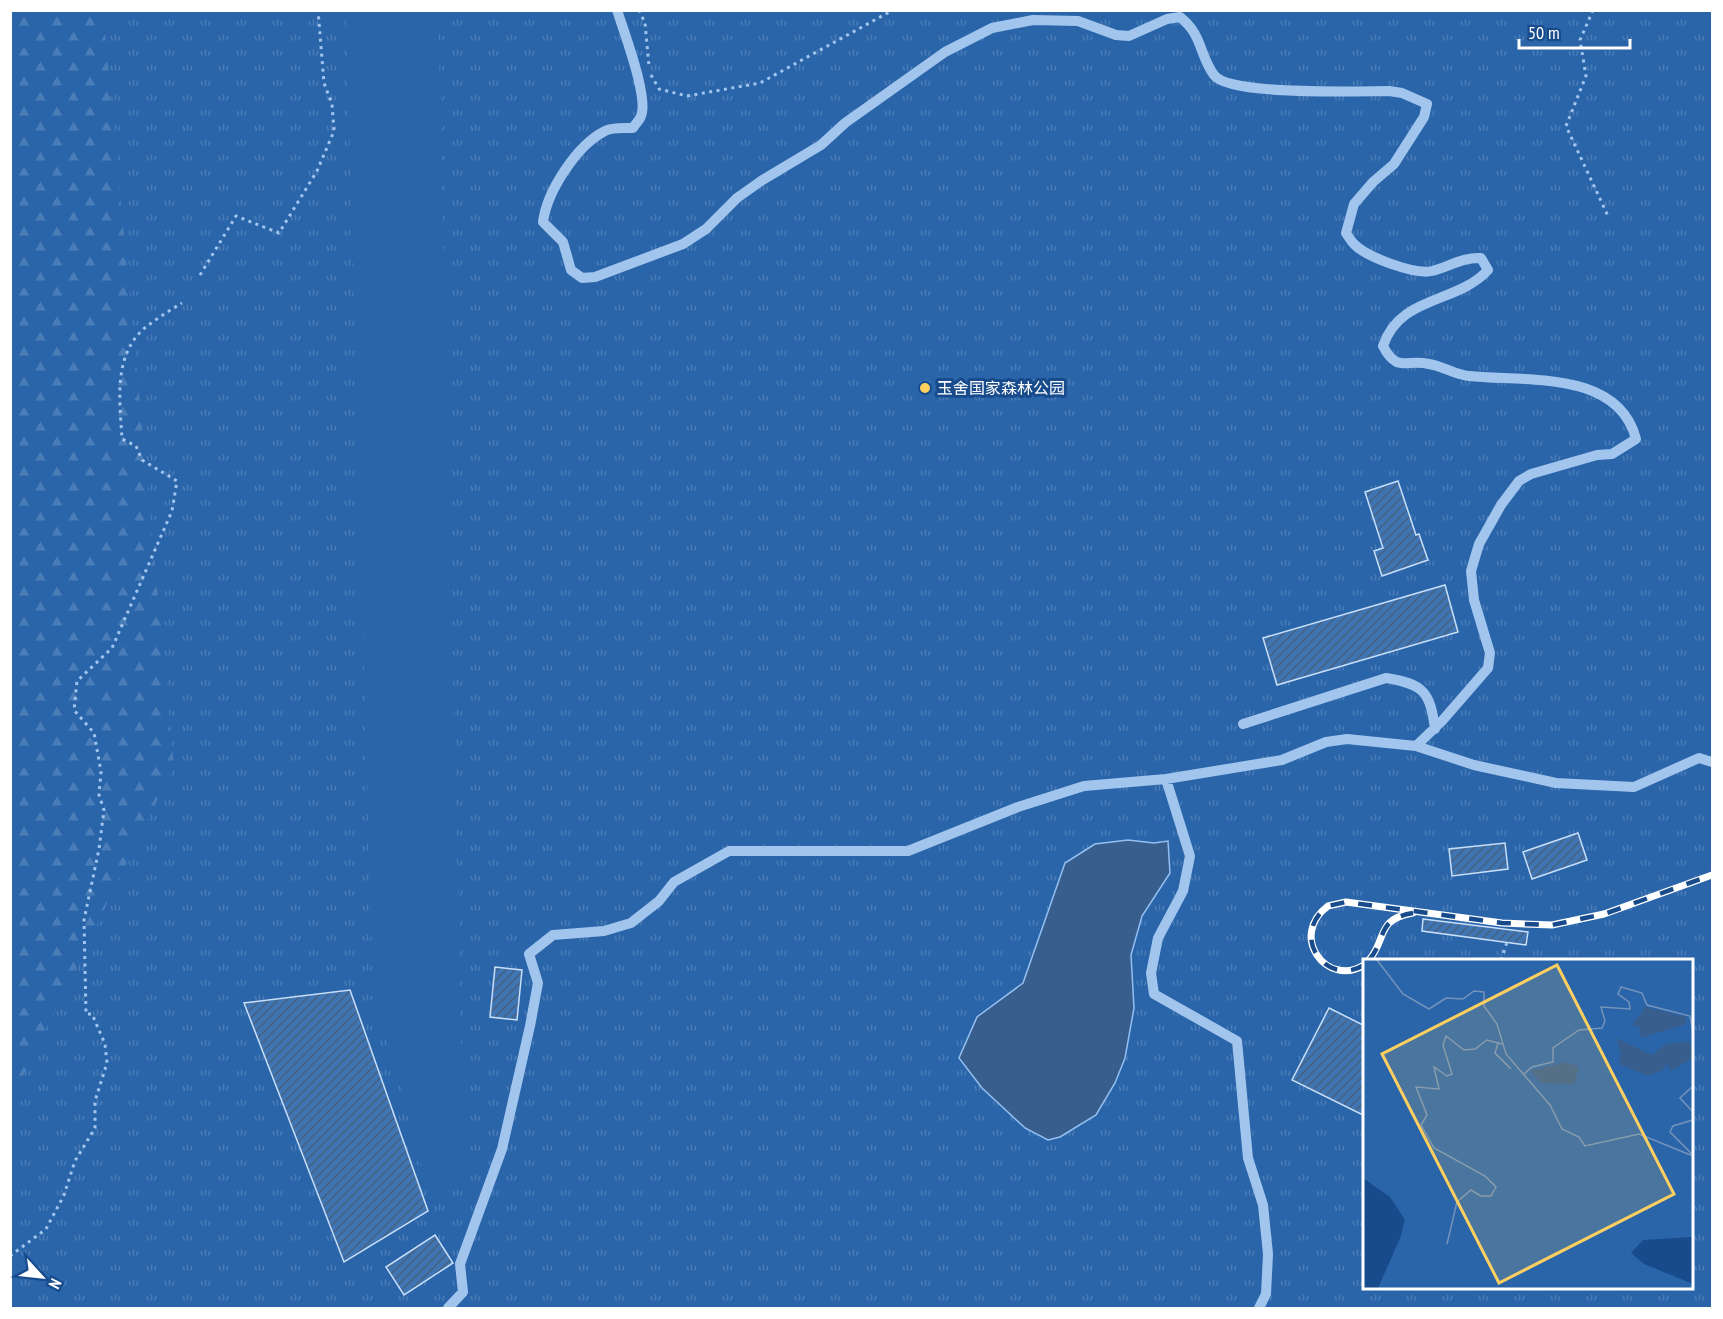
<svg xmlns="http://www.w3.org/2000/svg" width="1723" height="1319" font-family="'PT Sans Narrow','Noto Sans SC',sans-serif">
	<defs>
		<pattern id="forest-firs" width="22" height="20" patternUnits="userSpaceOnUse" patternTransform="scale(1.5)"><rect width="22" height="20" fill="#2a65aa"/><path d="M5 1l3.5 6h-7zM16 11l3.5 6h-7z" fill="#4a7cb7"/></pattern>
		<pattern id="park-tufts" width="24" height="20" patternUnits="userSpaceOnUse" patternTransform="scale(1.5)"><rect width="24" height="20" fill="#2a65aa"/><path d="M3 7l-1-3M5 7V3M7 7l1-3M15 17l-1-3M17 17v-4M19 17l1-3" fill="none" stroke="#4a7cb7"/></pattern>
		<pattern id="building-hatch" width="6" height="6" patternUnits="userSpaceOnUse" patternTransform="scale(1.5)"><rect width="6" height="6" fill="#4075b4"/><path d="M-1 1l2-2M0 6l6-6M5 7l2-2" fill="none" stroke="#466080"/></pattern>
	</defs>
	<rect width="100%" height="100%" fill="#184b8c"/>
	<path fill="url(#forest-firs)" d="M11,11H290L318,811L11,1290Z"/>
	<path fill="url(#park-tufts)" fill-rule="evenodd" d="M103,11H1712V1308H11L10,1103L174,766ZM1364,960H1692V1288H1364Z"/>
	<path fill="#2a65aa" d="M346,11H438L464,1172L428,1188L373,989Z"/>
	<path fill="#385e8e" stroke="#94c0f1" stroke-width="1.5" d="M1128,840L1154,843L1168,841L1170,873L1142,916L1131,955L1134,1008L1125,1058L1115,1083L1096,1115L1060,1137L1048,1140L1025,1128L982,1088L959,1058L977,1017L1023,983L1065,863L1095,844Z"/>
	<path fill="url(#building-hatch)" stroke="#c8dffa" stroke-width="1.5" d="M1398,481L1416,535L1419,534L1428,560L1382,576L1374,551L1383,548L1365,492Z
		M1445,585L1458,632L1277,685L1263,638Z
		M1578,833L1587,860L1532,879L1523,852Z
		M1505,843L1508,869L1452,876L1449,849Z
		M1423,919L1528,932L1526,945L1422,931Z
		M495,967L522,970L517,1020L490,1017Z
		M350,990L428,1211L344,1262L244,1003Z
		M1329,1008L1365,1026V1116L1292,1080Z
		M435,1235L453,1263L404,1295L386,1267Z"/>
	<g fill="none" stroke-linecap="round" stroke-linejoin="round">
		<path stroke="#a2c5ee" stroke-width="3" stroke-dasharray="3 4.5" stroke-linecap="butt" d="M639,10L645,23L649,66
			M1593,10L1580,40L1586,76L1566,126L1608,216
			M651,75L659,89L687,96L760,83L893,10
			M200,275L236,216L279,233L317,171L334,131L332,104L324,83L318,10
			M1501,960L1507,942
			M10,1256L46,1229L64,1195L75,1161L95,1128V1101L107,1063L105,1044L92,1014H86L84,920L99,849L104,810L99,795L101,772L94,733L74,710L77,681L112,648L172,511L177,481L142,460L136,446L122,439C120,401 112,354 147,326C158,318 170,310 182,303"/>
		<path stroke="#a2c5ee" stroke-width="10" d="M617,10C624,32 649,98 641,116C640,120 635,124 633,128C625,128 612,127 605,131C577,145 547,191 543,222L563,242L571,270L582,278L595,277L683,244L706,229L737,198L761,181L821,145L845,123L945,52L992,28L1033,20L1078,21L1116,35L1129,36L1167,19L1180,17C1203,35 1199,55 1214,75C1229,96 1359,91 1389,91L1402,93L1427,104L1424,117L1394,164L1373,182L1354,204L1346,233C1348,236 1351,241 1354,244C1366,257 1415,275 1432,271C1449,267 1462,257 1481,258L1488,270C1457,304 1400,295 1383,346C1397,373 1406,359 1429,364C1443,366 1455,375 1469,376C1523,382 1618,369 1636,439L1612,454L1597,455L1531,474L1519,481L1501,505L1479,544L1471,571L1474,600L1490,653L1488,668L1442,721L1416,746
			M1243,724L1386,678C1424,684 1430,692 1435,729
			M1166,779L1190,856L1183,891L1158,938L1151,973L1154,994L1237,1041L1248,1158L1263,1205L1268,1254L1266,1294L1259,1308
			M448,1308L463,1292L460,1264L502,1149L530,1026L538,983L529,954L553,935L604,931L631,923L659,901L674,882L729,851H908L1018,807L1084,786L1166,779L1282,760L1326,742L1347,739L1416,746L1474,765L1556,783L1634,787L1699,758L1712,762"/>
		<defs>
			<path id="rail" d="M1369,960C1387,939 1376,919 1413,913
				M1364,965C1327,988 1288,936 1328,906L1346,902L1502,923L1552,925L1604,914L1712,875"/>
		</defs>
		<use href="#rail" stroke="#fff" stroke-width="7"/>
		<use href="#rail" stroke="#184b8c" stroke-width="4.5" stroke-dasharray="14" stroke-linecap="butt"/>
	</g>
	<circle fill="#ffd05f" stroke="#184b8c" stroke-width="2" cx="925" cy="388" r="6"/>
	<g text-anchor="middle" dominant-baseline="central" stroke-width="6" stroke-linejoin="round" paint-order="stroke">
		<g font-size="16" fill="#fff" stroke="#184b8c" text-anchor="start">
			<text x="937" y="388">玉舍国家森林公园</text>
		</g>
	</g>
	<g transform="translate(1363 959)">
		<rect width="330" height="330" fill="#184b8c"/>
		<path d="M0,1L222,227L330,238V278L280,281L268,294L281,305L330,325V329H15L38,277L45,246Z" fill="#2a65aa"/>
		<path d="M0,1H330V247L226,249L99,329H87L27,238L0,219Z" fill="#2a65aa"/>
		<path d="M260,183L264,187L242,208L92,290L85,277Z" fill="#2a65aa"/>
		<path d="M282,48L323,58V65L278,79L276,68L269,66ZM253,79L289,96L303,85L327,82L330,99L308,112L303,104L301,111L285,117L256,105L258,95ZM204,103L216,108L211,125L178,124L168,112Z" fill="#385e8e"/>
		<path fill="none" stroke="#7493ba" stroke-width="1.5" d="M14,1L40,35L66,50L83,39L100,40L111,32L121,33V47L134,65L143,95L187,146L199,170L216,178L222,187L276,175L330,197M135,84L132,94L148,110M160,116L169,108L190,103V89L216,71L239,69L242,62L238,48L267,50L266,43L255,35L258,28L279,34L284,46L327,57L330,73M330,127L317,139L330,153M329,195L307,173L310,167L330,161M84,285L94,243L108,231L118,237H128L133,228L122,217L71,189L58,166L64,156L53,128L76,130L71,108L84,117L89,115L80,86L83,77L101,91L112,90L124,81L139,85"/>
		<path fill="#ffd05f" fill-opacity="0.15" stroke="#ffd05f" stroke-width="3" d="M194,6L311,235L136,324L19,95Z"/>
		<rect width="330" height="330" fill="none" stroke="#fff" stroke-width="3"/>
	</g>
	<rect width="1723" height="1319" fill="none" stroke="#ffffff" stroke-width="24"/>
	<g transform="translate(42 1277) rotate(117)" stroke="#184b8c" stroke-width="4.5" paint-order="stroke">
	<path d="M0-4.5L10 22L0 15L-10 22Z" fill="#ffffff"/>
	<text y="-9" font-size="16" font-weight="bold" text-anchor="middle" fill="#ffffff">N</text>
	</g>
	<path d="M1519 39v9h111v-9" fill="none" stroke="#ffffff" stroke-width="3"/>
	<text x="1528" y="39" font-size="18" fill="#ffffff" stroke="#184b8c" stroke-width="4.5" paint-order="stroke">50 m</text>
</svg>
